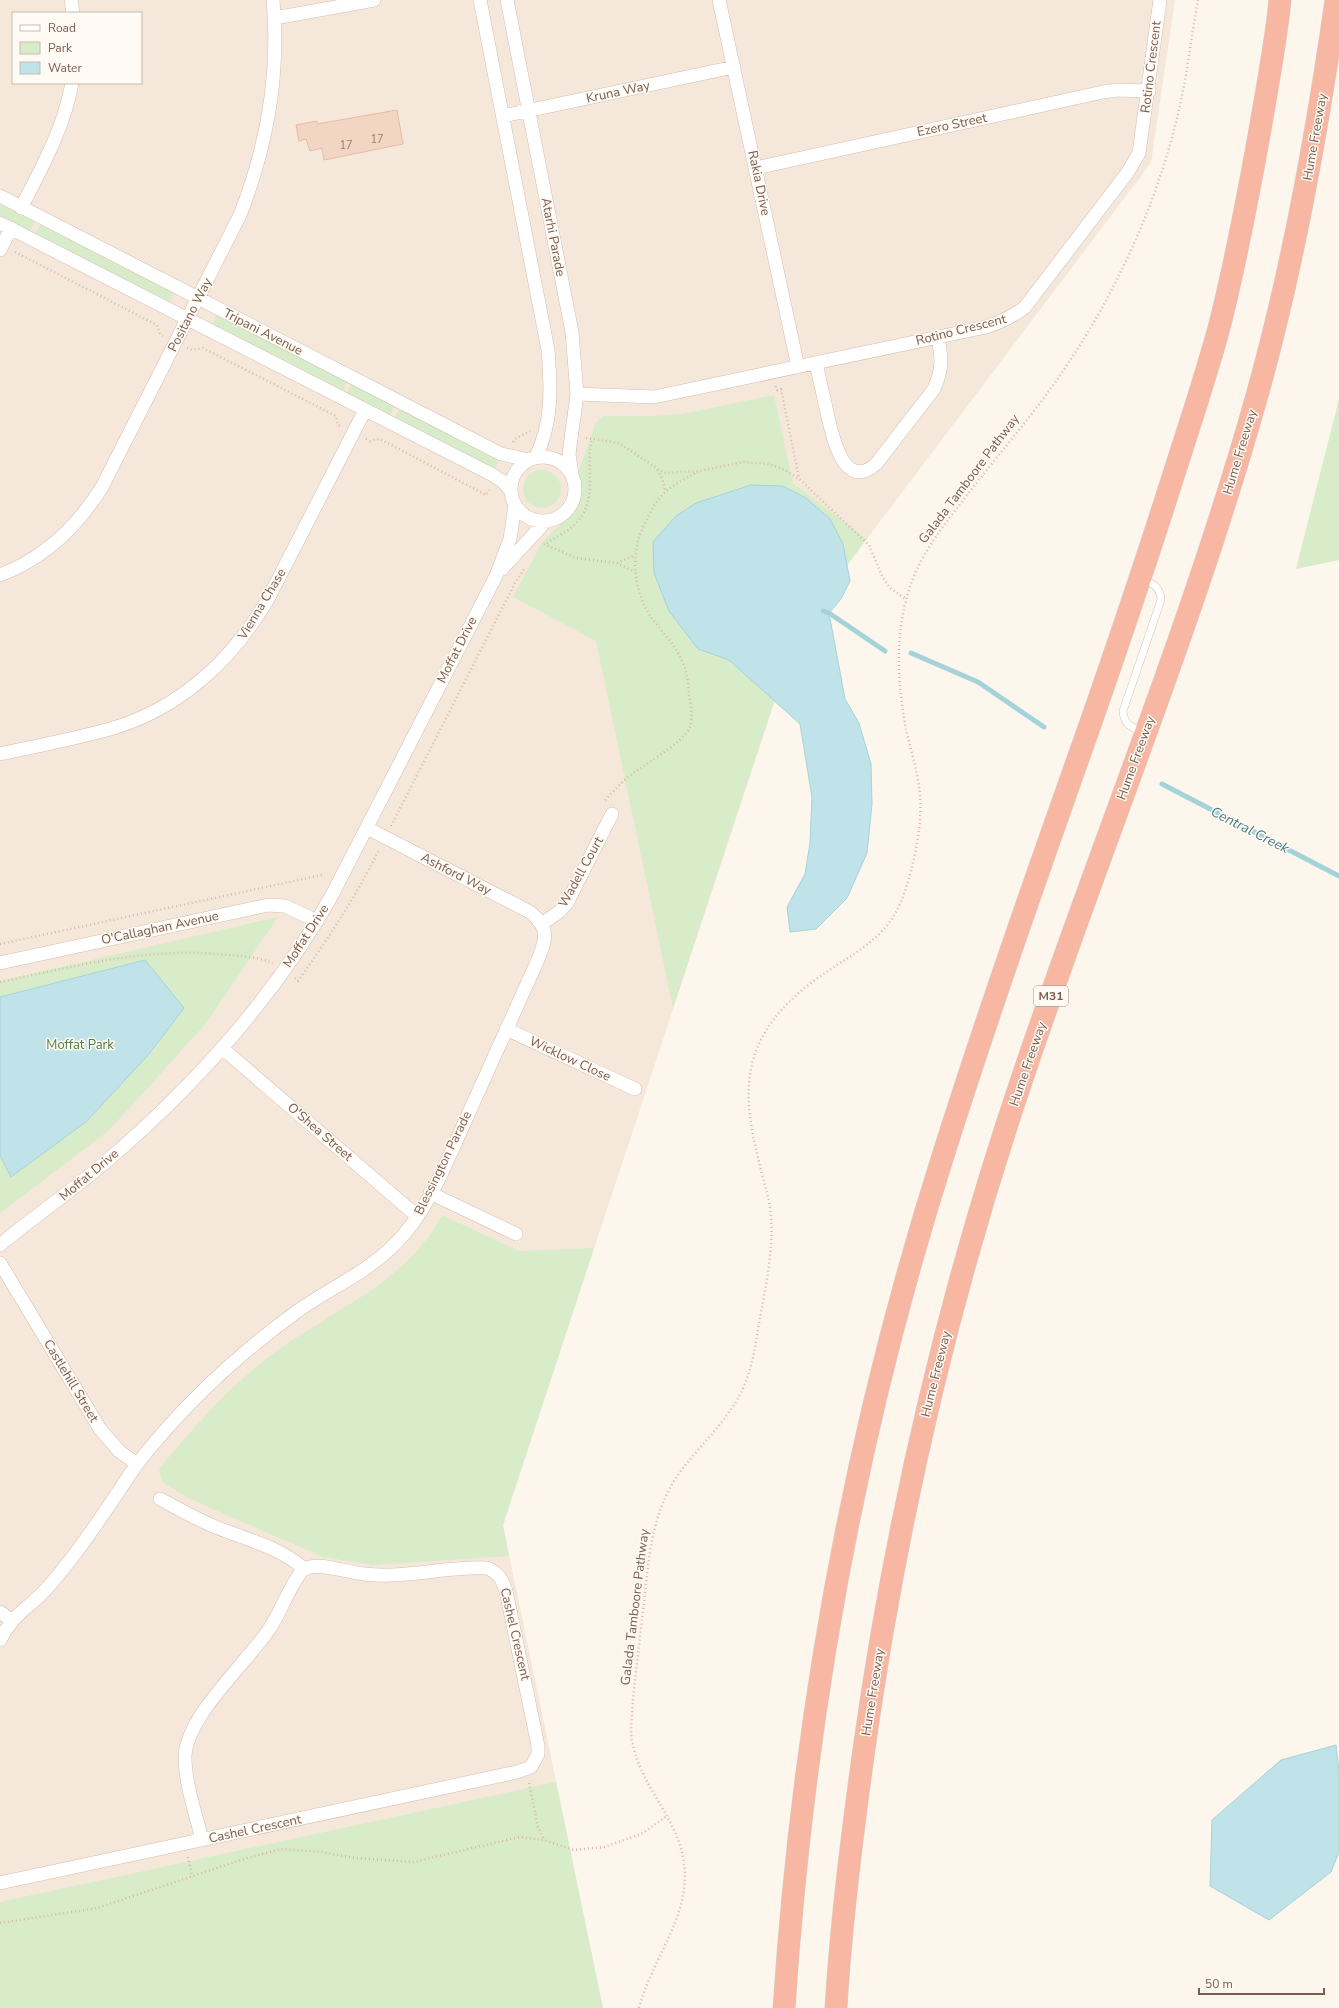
<svg xmlns="http://www.w3.org/2000/svg" width="1339" height="2008" font-family="'Nunito Sans',sans-serif">
	<rect width="100%" height="100%" fill="#fdf6ec"/>
	<path fill="#f5e8da" fill-rule="evenodd" d="M0,0H1175L1151,163L798,630L503,1525L603,2008H0ZM13,13H141V83H13Z"/>
	<path fill="#d8ecc9" d="M2,203L36,220L29,232L0,217V206Z
		M41,223L175,291L169,302L137,288L35,235Z
		M218,315L347,380L344,389L341,392L212,326L215,317Z
		M352,382L395,405L389,417L346,395Z
		M774,395L793,483L867,539L798,630L673,1008L596,641L513,597L542,542L577,508L578,474L595,424L603,416H652L682,414Z
		M1339,399V560L1296,569Z
		M401,407L500,458L494,471L394,419Z
		M523 489a19 19 0 1 1 38 0a19 19 0 1 1-38 0Z
		M278,917L207,1022L137,1100L107,1132L0,1213V981Z
		M442,1215L519,1251L594,1248L503,1525L509,1556L372,1565L323,1557L190,1499L162,1482L159,1469C192,1429 226,1390 267,1358C327,1312 405,1285 442,1215Z
		M556,1782L603,2008H0V1902Z"/>
	<path fill="#bfe3e8" stroke="#a5d3da" d="M751,485L783,486L806,498L830,519L843,544L850,581L841,599L829,613L845,699L859,723L871,764L872,804L867,853L847,898L816,929L790,932L787,907L805,874L810,843L812,797L800,724L729,660L698,649L669,611L654,573L653,542L676,516L696,503Z
		M145,960L184,1008L149,1054L87,1121L11,1177L0,1156V997Z
		M1336,1745L1339,1772V1852L1331,1872L1269,1920L1210,1886L1212,1820L1281,1760Z"/>
	<g fill="none" stroke-linecap="round" stroke-linejoin="round">
		<path stroke="#a5d3da" stroke-width="5" d="M823,611L829,613L885,651
			M911,653L978,682L1044,727
			M1162,784L1339,876"/>
	</g>
	<path fill="#f3d5c3" stroke="#e6bba3" d="M397,110L403,144L324,160L322,148L310,151L306,139L299,141L296,125L317,121V124Z"/>
	<g fill="none" stroke-linecap="round" stroke-linejoin="round">
		<defs>
			<path id="lane" d="M1142,579C1153,584 1160,586 1161,600L1123,711C1124,725 1131,727 1143,732"/>
			<path id="street" d="M71,0L73,13
				M480,0L548,350C551,387 553,424 535,458
				M507,0L572,332L577,394L569,454L572,475
				M719,0L798,367
				M275,18L374,0
				M503,116L734,67
				M756,168L1103,92L1117,90L1149,91
				M0,196L501,454L529,460
				M21,208C42,167 64,128 72,83
				M0,223L491,474L502,481L511,491
				M0,250L11,228
				M816,363C819,378 823,393 826,408C831,430 842,494 876,464L934,389C943,368 942,359 938,337
				M577,394L654,397L986,327C1001,322 1013,317 1025,307L1128,172L1139,153L1160,0
				M511 489a32 32 0 1 1 64 0a32 32 0 1 1-64 0Z
				M502,569L546,521
				M0,575C45,558 77,527 102,487L240,215C267,146 280,74 273,0
				M0,754C37,746 74,739 110,729C180,709 232,660 268,599L365,410
				M542,924L560,911L567,903L612,814
				M0,963L268,905L285,906L317,921
				M506,1029L635,1089
				M222,1048L417,1216
				M430,1193L516,1234
				M0,1245C33,1217 69,1193 102,1165C191,1090 275,997 332,895L496,576L510,539L515,505
				M0,1263L100,1429L119,1451L137,1464C184,1404 238,1354 299,1310C332,1287 368,1272 396,1243C429,1210 448,1158 467,1117C490,1066 513,1015 536,964C546,941 551,929 530,912L367,828
				M160,1499C179,1509 198,1520 218,1528C248,1540 280,1547 304,1569
				M0,1612L11,1620
				M0,1640C14,1612 30,1608 49,1586C82,1548 109,1505 137,1464
				M0,1883L517,1772L531,1767L538,1754V1746L506,1591C502,1579 499,1573 487,1568C446,1566 405,1579 364,1574C349,1573 317,1561 305,1569C295,1574 279,1615 270,1628C247,1663 186,1716 185,1757C185,1784 196,1814 202,1840"/>
			<path id="highway" d="M784,2008C803,1721 855,1433 942,1159C988,1013 1039,869 1090,725C1121,636 1151,547 1179,458C1193,415 1207,372 1219,328C1236,261 1249,192 1261,124C1268,83 1276,41 1280,0
				M836,2008C841,1921 852,1835 864,1749C896,1521 948,1297 1022,1079C1098,852 1191,630 1256,399C1293,268 1317,134 1336,0"/>
		</defs>
		<use href="#lane" stroke="#d1beb0" stroke-width="8"/>
		<use href="#street" stroke="#d1beb0" stroke-width="14"/>
		<use href="#highway" stroke="#dad1cd" stroke-width="23"/>
		<path stroke="#d9b8a5" stroke-width="2.5" stroke-dasharray="1 3" stroke-linecap="butt" d="M15,252L157,325L160,334L163,336
			M187,348L192,350L203,348L336,416L338,425L340,426
			M776,386L777,390L781,389L799,478
			M586,438L619,443L664,473L700,471L743,462L769,464L785,470L799,479L869,545L882,576L890,588L906,599
			M366,439L370,441L380,439L486,495L489,490
			M513,442L515,439L530,431
			M657,470L662,478L665,490
			M547,543C556,537 567,532 575,524C600,500 584,468 592,439
			M544,544L576,558L617,563L635,572
			M617,563L635,555
			M605,800C612,793 619,785 627,778C642,765 683,744 690,727C693,717 691,704 689,694C688,682 687,670 681,659C674,643 661,631 651,617C633,590 630,554 644,525C658,494 668,487 698,472
			M391,826L515,583L525,568
			M0,944L322,875
			M295,978L298,981C328,939 356,896 379,850
			M0,982C75,966 151,946 228,955C243,956 258,957 273,963
			M529,1783L538,1827L544,1840
			M188,1857L192,1876
			M0,1923L97,1908L247,1858L281,1849L322,1852L354,1858L414,1862L519,1837L544,1840L574,1850L604,1847L641,1834L667,1816
			M639,2008C656,1945 707,1901 674,1830C658,1796 636,1773 631,1734C632,1696 638,1657 642,1619C648,1575 648,1529 670,1488C685,1460 711,1439 729,1412C745,1391 752,1367 756,1341C762,1304 774,1255 771,1217C770,1201 765,1186 761,1170C751,1130 741,1088 757,1048C771,1015 799,990 828,971C847,958 866,948 882,931C898,915 905,893 911,871C917,847 922,820 920,795C918,773 911,751 906,729C896,675 894,620 917,569C931,540 952,515 971,490C1003,449 1037,410 1065,368C1117,291 1157,203 1178,114C1187,77 1191,38 1198,0"/>
		<use href="#lane" stroke="#fff" stroke-width="7"/>
		<use href="#street" stroke="#fff" stroke-width="13"/>
		<use href="#highway" stroke="#f7b7a3" stroke-width="22"/>
	</g>
	<g text-anchor="middle" dominant-baseline="central" stroke-width="3" stroke-linejoin="round" paint-order="stroke">
		<g font-size="11" fill="#987a6a">
			<text x="377" y="139">17</text>
			<text x="346" y="145">17</text>
		</g>
		<rect fill="#fffaf3" stroke="#a28b7f" stroke-width="1" x="1034" y="986" width="34" height="20" rx="3"/>
		<g font-size="12" font-weight="bold" fill="#7a5c4d">
			<text x="1051" y="996">M31</text>
		</g>
		<g font-size="13" fill="#7a5c4d" stroke="#fffaf3">
			<text transform="translate(1151 67) rotate(-83)">Rotino Crescent</text>
			<text transform="translate(618 92) rotate(-12)">Kruna Way</text>
			<text transform="translate(952 125) rotate(-12)">Ezero Street</text>
			<text transform="translate(1315 137) rotate(-80)">Hume Freeway</text>
			<text transform="translate(759 183) rotate(78)">Rakia Drive</text>
			<text transform="translate(553 237) rotate(79)">Atarhi Parade</text>
			<text transform="translate(190 315) rotate(-63)">Positano Way</text>
			<text transform="translate(961 330) rotate(-14)">Rotino Crescent</text>
			<text transform="translate(263 332) rotate(27)">Tripani Avenue</text>
			<text transform="translate(1240 452) rotate(-73)">Hume Freeway</text>
			<text transform="translate(969 479) rotate(-53)">Galada Tamboore Pathway</text>
			<text transform="translate(262 604) rotate(-59)">Vienna Chase</text>
			<text transform="translate(457 650) rotate(-63)">Moffat Drive</text>
			<text transform="translate(1136 758) rotate(-70)">Hume Freeway</text>
			<text transform="translate(581 872) rotate(-61)">Wadell Court</text>
			<text transform="translate(456 874) rotate(27)">Ashford Way</text>
			<text transform="translate(160 928) rotate(-12)">O'Callaghan Avenue</text>
			<text transform="translate(306 936) rotate(-57)">Moffat Drive</text>
			<text transform="translate(570 1059) rotate(25)">Wicklow Close</text>
			<text transform="translate(1028 1064) rotate(-71)">Hume Freeway</text>
			<text transform="translate(320 1132) rotate(41)">O'Shea Street</text>
			<text transform="translate(443 1163) rotate(-64)">Blessington Parade</text>
			<text transform="translate(89 1175) rotate(-40)">Moffat Drive</text>
			<text transform="translate(936 1374) rotate(-76)">Hume Freeway</text>
			<text transform="translate(71 1381) rotate(59)">Castlehill Street</text>
			<text transform="translate(635 1607) rotate(-83)">Galada Tamboore Pathway</text>
			<text transform="translate(515 1634) rotate(77)">Cashel Crescent</text>
			<text transform="translate(873 1692) rotate(-81)">Hume Freeway</text>
			<text transform="translate(255 1829) rotate(-12)">Cashel Crescent</text>
		</g>
		<g font-size="13" fill="#537a41" stroke="#fffaf3">
			<text x="80" y="1045">Moffat Park</text>
		</g>
		<g font-size="14" font-style="italic" fill="#437c86" stroke="#fffaf3">
			<text transform="translate(1250 830) rotate(27)">Central Creek</text>
		</g>
	</g>
	<rect x="12" y="12" width="130" height="72" fill="#fffaf3" stroke="#cabbb1"/>
	<rect x="20" y="25" width="20" height="6" fill="#ffffff" stroke="#cabbb1"/>
	<text x="48" y="32" font-size="12" fill="#7a5c4d">Road</text>
	<rect x="20" y="42" width="20" height="12" fill="#d8ecc9" stroke="#cabbb1"/>
	<text x="48" y="52" font-size="12" fill="#7a5c4d">Park</text>
	<rect x="20" y="62" width="20" height="12" fill="#bfe3e8" stroke="#cabbb1"/>
	<text x="48" y="72" font-size="12" fill="#7a5c4d">Water</text>
	<path d="M1199 1988v6h125v-6" fill="none" stroke="#7a5c4d" stroke-width="2"/>
	<text x="1205" y="1988" font-size="12" fill="#7a5c4d" stroke="#fffaf3" stroke-width="3" paint-order="stroke">50 m</text>
</svg>
